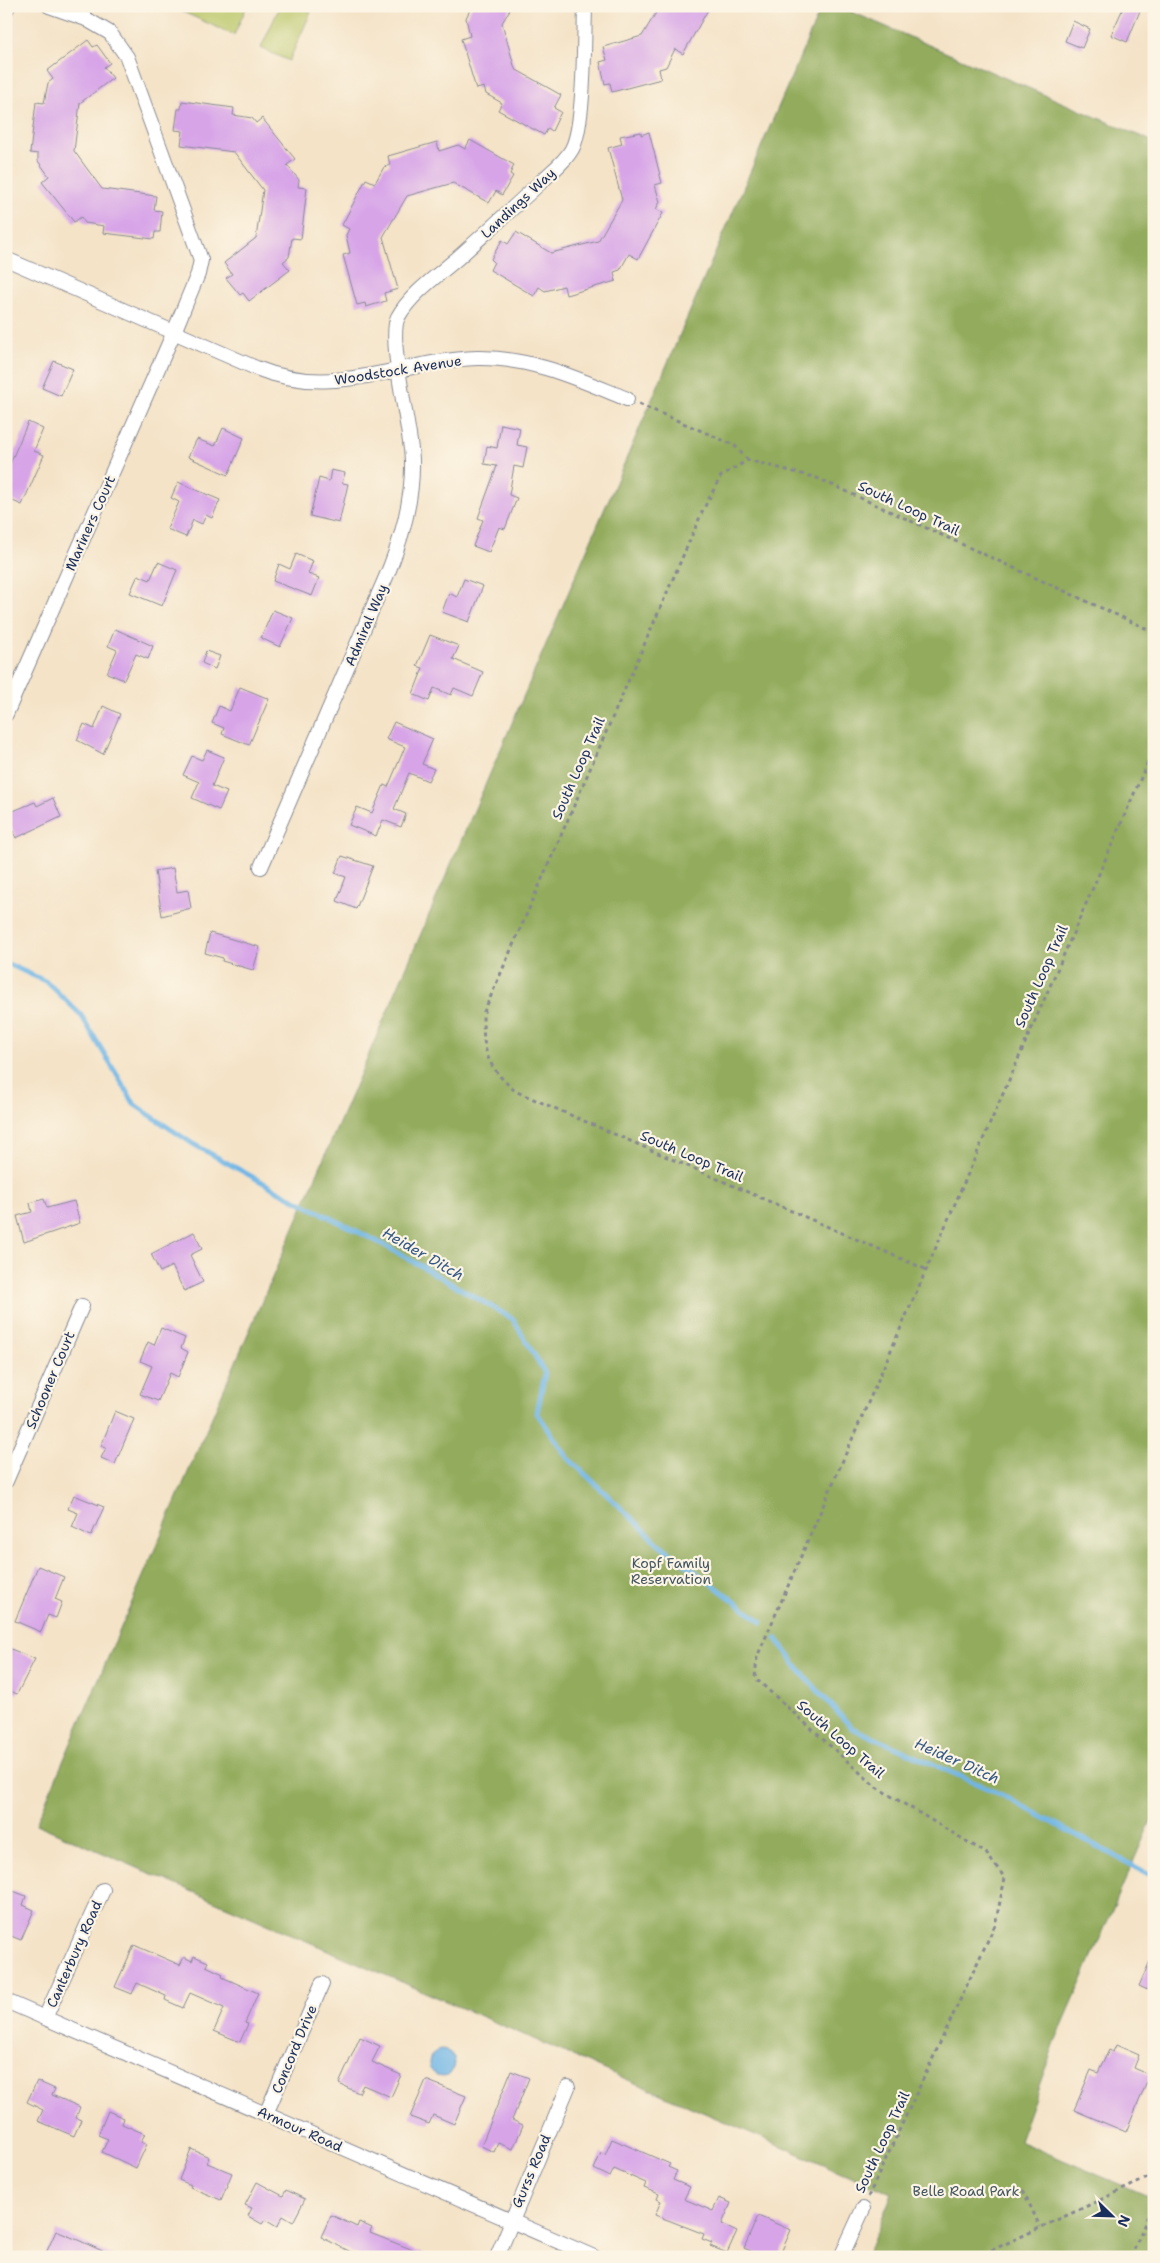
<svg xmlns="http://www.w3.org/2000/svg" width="1160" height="2263" font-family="'Shantell Sans',sans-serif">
	<rect width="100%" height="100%" fill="#fcf5e5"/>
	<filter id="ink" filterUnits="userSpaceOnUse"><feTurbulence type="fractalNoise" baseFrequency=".02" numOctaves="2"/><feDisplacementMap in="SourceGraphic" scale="10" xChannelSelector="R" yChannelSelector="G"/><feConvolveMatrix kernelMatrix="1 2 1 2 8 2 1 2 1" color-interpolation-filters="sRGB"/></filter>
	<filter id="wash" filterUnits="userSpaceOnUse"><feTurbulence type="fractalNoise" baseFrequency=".0096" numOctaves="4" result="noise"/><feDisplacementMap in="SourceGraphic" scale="20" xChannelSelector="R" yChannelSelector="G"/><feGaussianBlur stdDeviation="1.12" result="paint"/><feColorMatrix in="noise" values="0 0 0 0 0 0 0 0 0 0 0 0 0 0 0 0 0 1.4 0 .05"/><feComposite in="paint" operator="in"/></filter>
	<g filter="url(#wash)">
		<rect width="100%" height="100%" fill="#f4e3c7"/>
		<path fill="#b9c668" stroke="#6a7a63" d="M170,6H247L234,35Z
			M280,6H299L311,12L289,61L261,48Z"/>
		<path fill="#92ab5c" stroke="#566d5d" d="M822,6H838L1154,142V1814L1055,2042L1019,2141L1154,2199V2257H866L892,2194L36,1824Z"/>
		<path fill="#6fb6e6" stroke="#4572a2" d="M429 2063a13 13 0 1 1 26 0a13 13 0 1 1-26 0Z"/>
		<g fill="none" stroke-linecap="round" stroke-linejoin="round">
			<path stroke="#6fb6e6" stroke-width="5" d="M6,963L47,982L81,1015L135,1105L193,1144L280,1192L386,1246L513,1319L545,1373L537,1413L567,1457L659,1544L762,1622
				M776,1638L801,1672L852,1728L1000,1794L1154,1877"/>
		</g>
		<g id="blocks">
			<path fill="#d7a4e8" d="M472,6H512L502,23L515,69L561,95L554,108L561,112L552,131L548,128L544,135L498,110L502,103L486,94L484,87L476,89L461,39L470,36L466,18Z
				M660,6H710L683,54L675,49L666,67L659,69L661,79L612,92L610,83L605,84L600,62L607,60L603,47L642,36Z
				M1124,6H1142L1127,42L1111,35Z
				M1073,21L1090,29L1082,48L1065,41Z
				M88,40L93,47L97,45L110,63L104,67L113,78L80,103L74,151L102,189L156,196L154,210L162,211L160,232H155L154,239L103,233L104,226L85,223L81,217L74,222L42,182L49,176L38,161V154L30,153L36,102L44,103L48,83L53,79L47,71Z
				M182,101L234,108L233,115L252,118L256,123L262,118L295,159L287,165L299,180L298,187L307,188L301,239L292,238L289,257L283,262L290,270L249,301L243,293L240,295L226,278L232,274L224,263L256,238L263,190L234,152L181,145L183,131L175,130L178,109H181Z
				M641,132V135L649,132L662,183L655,185L660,202L656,209L663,213L638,259L629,254L620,270L614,272L616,281L566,295L564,286L545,291L539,287L534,296L490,270L494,262L491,259L502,240L508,244L516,232L551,253L598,241L622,200L608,148L622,144L620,136Z
				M470,140L514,165L510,174L513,176L502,195L496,191L489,203L453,183L407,196L383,237L398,289L384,293L386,301L366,307L365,303L357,305L343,255L350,253L346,235L349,229L342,225L366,179L375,183L384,167L390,165L388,156L437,142L439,151L458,145L465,149Z
				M54,361L73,369L61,396L42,388Z
				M28,422L43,429L34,451L44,455L22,505L6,498V473Z
				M501,424L520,428L517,445L527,447L523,468L514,466L509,495L517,498L505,529L499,527L489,552L473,546L483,520L478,518L497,466L484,464L487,446L497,448Z
				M223,428L244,438L228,475L188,457L197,439L215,446Z
				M331,470L345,473L342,483L348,484L339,523L310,516L319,478L329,481Z
				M178,482L220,500L212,518L206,515L202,524L193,520L186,537L167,529L179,502L171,498Z
				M296,554L313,561L308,574L319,578L312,596L273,581L279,564L290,569Z
				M158,562L177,570L162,606L130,593L138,575L150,580Z
				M464,579L483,586L469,622L442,612L449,593L457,597Z
				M273,610L293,618L280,647L261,638Z
				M115,629L153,646L148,659L136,654L124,680L107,673L117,650L108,646Z
				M430,635L459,646L453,659L483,672L473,696L454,688L451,695L434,688L429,701L413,694L423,668L417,666Z
				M206,651L220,656L215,669L202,663Z
				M240,687L269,699L249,745L222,734L224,728L212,723L219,706L230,711Z
				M103,706L120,714L103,754L77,740L84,724L94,729Z
				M394,722L433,739L422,764L434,769L428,781L409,773L394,809L406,814L401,827L383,820L376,836L349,825L357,807L372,813L384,785L388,787L405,747L386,739Z
				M207,750L224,757L212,786L227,792L219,810L192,798L199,782L183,775L192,756L202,760Z
				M53,798L61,817L16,838L6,814L35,802L37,806Z
				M342,856L373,866L356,909L337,901L346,877L335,873Z
				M173,868L177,892L188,890L191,908L162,916L155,871Z
				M210,933L260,947L253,970L222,961L223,958L205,953Z
				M44,1199L47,1208L74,1201L80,1223L24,1242L17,1216L32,1212L30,1203Z
				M194,1232L202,1249L190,1255L203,1282L184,1291L172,1266L160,1272L151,1254Z
				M161,1328L185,1338L181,1348L188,1352L178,1377L170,1373L158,1401L140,1394L152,1366L140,1361L148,1342L154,1345Z
				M115,1411L134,1419L115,1464L101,1458L106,1448L101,1446Z
				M74,1495L104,1507L91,1536L72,1527L78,1513L68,1509Z
				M38,1566L64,1577L55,1599L62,1602L56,1618L48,1615L41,1632L15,1621Z
				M6,1647L35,1659L17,1694L6,1689Z
				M13,1891L26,1896L23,1905L34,1910L21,1940L6,1934V1892L12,1894Z
				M134,1945L180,1965L184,1957L192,1961L194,1956L208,1962L206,1966L223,1974L222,1977L258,1993L245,2023L248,2024L240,2042L214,2031L224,2008L190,1993L183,2008L165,2000L166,1996L137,1983L132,1994L115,1987Z
				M1154,1952V1993L1139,1986Z
				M360,2037L380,2046L372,2062L401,2075L391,2097L363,2085L359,2093L339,2084Z
				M1116,2045L1139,2055L1134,2068L1150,2075L1126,2132L1074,2110L1091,2070L1098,2073L1109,2050L1113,2052Z
				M511,2071L529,2078L512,2120L523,2125L513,2149L498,2143L494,2152L481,2146Z
				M426,2080L466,2096L454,2124L433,2115L429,2124L410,2117Z
				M37,2081L55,2089L52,2095L80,2107L76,2118L81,2120L74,2136L38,2121L43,2110L27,2102Z
				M108,2111L124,2118L122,2124L145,2134L141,2141L147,2144L136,2168L102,2152L108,2139L98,2135Z
				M612,2139L670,2164L668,2167L677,2171L673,2180L690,2187L684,2199L713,2211L719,2198L731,2203L722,2224L737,2231L727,2253L710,2246L712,2243L702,2239L704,2234L655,2215L661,2201L657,2199L659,2194L644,2188L646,2183L614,2169L610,2177L594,2169L601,2153L605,2155Z
				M191,2149L209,2157L207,2163L232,2173L221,2200L190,2187L191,2185L179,2180Z
				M257,2182L283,2196L286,2190L305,2199L293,2222L283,2216L277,2227L265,2220L262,2224L248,2216L252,2208L245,2205Z
				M331,2215L357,2227L359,2222L372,2228L370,2233L431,2257H361L321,2237Z
				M758,2216L791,2230L779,2257H765L744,2248Z
				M56,2231L78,2240L116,2257H54L46,2253Z"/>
		</g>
	</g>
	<g filter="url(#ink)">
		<use href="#blocks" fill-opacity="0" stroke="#888992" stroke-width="1"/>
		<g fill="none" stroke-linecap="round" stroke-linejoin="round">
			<defs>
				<path id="street" d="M6,10L8,6
					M6,259L256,368C335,400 398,361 477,358C531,357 578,379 627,399
					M6,714L174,332L198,274L201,260L127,57L110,33L86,19L49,6
					M261,867L389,570C403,535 413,498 412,460C411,429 387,339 398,317C411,293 440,274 460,256C487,232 514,207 541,182C551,172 565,162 572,149C585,124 584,38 585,6
					M6,1481L82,1306
					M6,2001L594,2257
					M45,2018L103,1890
					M266,2114L322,1984
					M497,2257L568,2087
					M841,2257L863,2209"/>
			</defs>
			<use href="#street" stroke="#888992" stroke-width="16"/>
			<path stroke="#888992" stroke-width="3" stroke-dasharray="4 4" stroke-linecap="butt" d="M639,404L734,445L748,460
				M925,1269L515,1091C486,1065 483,1053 483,1014L703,510L721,476L748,460L817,478L1154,632
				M1023,2190L1040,2227
				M868,2197L995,1925L1005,1878L986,1853L876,1787L755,1678L757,1657L1154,748
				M977,2257L1154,2175
				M1131,2257L1154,2201"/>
			<use href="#street" stroke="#fff" stroke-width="14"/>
		</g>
	</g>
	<g text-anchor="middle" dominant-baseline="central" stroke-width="4.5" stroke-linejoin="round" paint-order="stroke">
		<g font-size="14" fill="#1b2f5e" stroke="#fcf5e5">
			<text transform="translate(518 203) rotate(-43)">Landings Way</text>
			<text transform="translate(398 370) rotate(-9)">Woodstock Avenue</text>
			<text transform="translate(909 508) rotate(25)">South Loop Trail</text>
			<text transform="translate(90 523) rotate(-66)">Mariners Court</text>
			<text transform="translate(366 625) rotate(-67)">Admiral Way</text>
			<text transform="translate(578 768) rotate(-66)">South Loop Trail</text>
			<text transform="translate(1041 976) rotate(-66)">South Loop Trail</text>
			<text transform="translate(692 1156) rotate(23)">South Loop Trail</text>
			<text transform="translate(50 1380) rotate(-67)">Schooner Court</text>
			<text transform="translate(841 1739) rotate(41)">South Loop Trail</text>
			<text transform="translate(74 1954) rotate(-66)">Canterbury Road</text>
			<text transform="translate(294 2049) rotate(-67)">Concord Drive</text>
			<text transform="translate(300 2129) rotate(24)">Armour Road</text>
			<text transform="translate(882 2142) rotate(-65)">South Loop Trail</text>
			<text transform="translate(531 2171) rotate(-67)">Gurss Road</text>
		</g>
		<g font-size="14" fill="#425560" stroke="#fcf5e5">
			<text x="671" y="1563">Kopf Family<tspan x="671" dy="16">Reservation</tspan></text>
			<text x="966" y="2191">Belle Road Park</text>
		</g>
		<g font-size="15" font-style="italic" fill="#345887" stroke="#fcf5e5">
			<text transform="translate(423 1254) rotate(30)">Heider Ditch</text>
			<text transform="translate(957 1761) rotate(24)">Heider Ditch</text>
		</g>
	</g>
	<rect width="1160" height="2263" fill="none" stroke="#fcf5e5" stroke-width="25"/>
	<g transform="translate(1112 2216) rotate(113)" stroke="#fcf5e5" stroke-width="4" paint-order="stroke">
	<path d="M0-4L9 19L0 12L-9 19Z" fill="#1b2f5e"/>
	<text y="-8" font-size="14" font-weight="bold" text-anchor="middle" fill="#1b2f5e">N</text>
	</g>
</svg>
